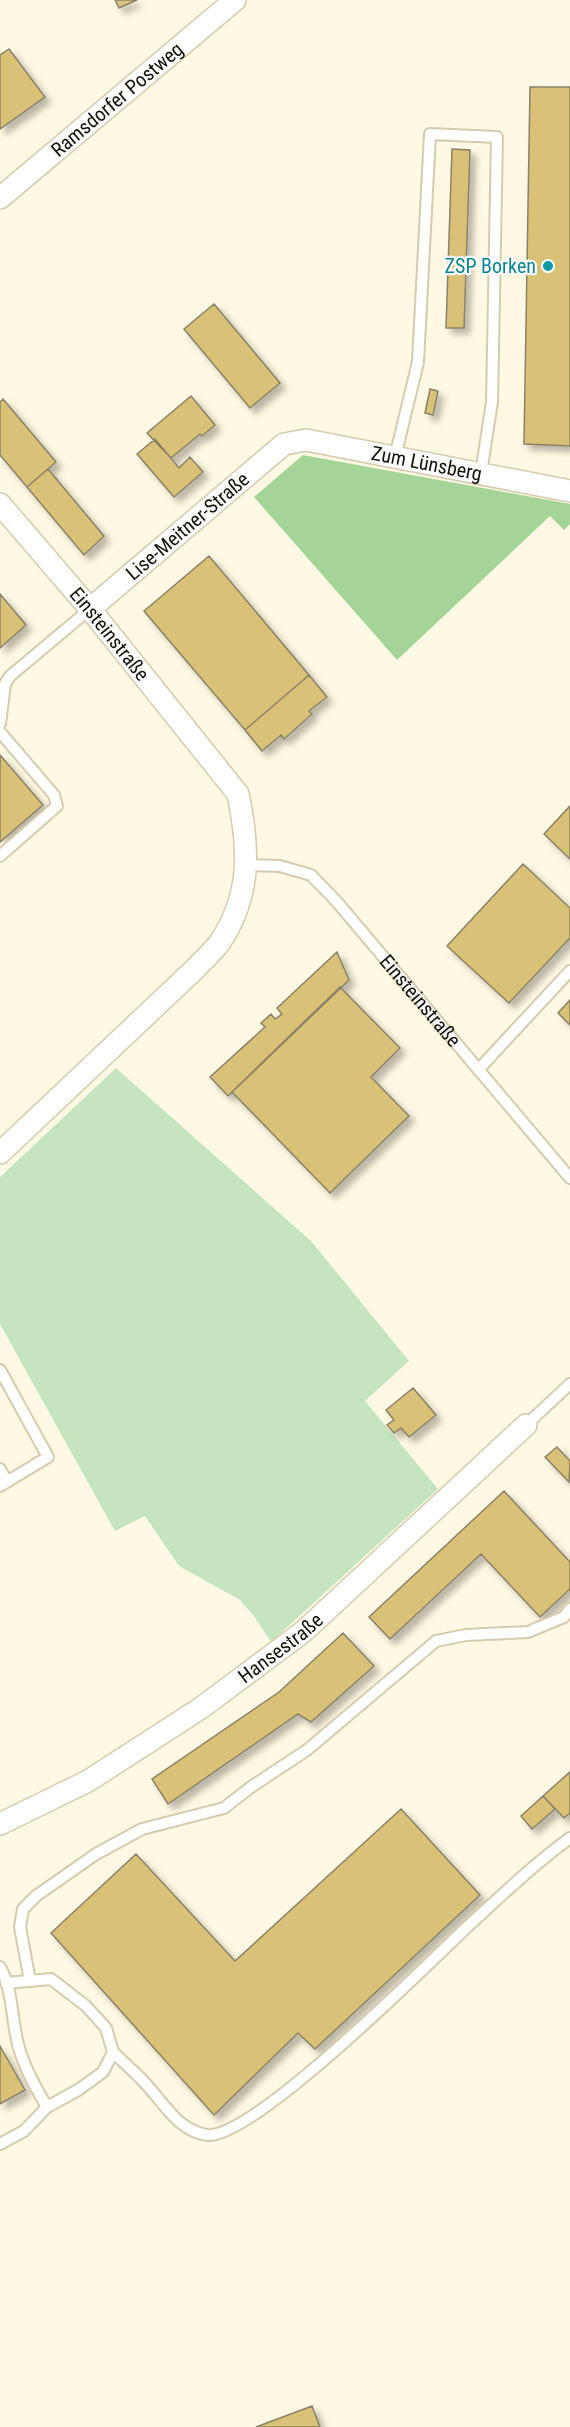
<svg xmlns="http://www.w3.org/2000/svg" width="570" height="2427" font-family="'Roboto Condensed',sans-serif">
	<defs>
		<filter id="shadow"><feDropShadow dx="5.5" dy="5.5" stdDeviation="3" flood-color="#0004"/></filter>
	</defs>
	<rect width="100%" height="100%" fill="#fff8e2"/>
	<path fill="#c6e4bd" d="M116,1068L311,1241L409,1361L365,1401L438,1489L271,1642L254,1616L240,1600L179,1566L145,1516L115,1531L0,1324V1177Z"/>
	<path fill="#a5d498" d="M303,455L570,504V524L564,530L550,516L397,660L254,497Z"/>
	<path fill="#d9c178" stroke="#8a8269" stroke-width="1.5" filter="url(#shadow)" d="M115,0H137L119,8Z
		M9,49L45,97L0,129V55Z
		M530,87H570V446L524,444Z
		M452,149L470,150L464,328H446Z
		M214,304L280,383L250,408L184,329Z
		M430,389L438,391L433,415L425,413Z
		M191,396L215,425L202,436L200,434L171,458L147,433Z
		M3,399L56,462L27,487L0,455V402Z
		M155,439L179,468L190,457L203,472L174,497L137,454Z
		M48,469L104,536L84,555L27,487Z
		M209,556L309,675L245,730L144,611Z
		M0,594L26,625L0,648Z
		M309,675L327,697L309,711L312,714L284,739L281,735L262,751L245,730Z
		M0,755L43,805L0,842Z
		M570,806V859L544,834Z
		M523,864L570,908V938L509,1003L447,946Z
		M337,952L349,980L228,1096L210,1077L265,1027L261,1023L271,1014L275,1019L282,1014L277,1008Z
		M340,987L400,1048L371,1077L409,1116L330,1193L232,1092Z
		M570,1000V1025L558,1013Z
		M413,1388L436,1415L409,1437L401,1428L394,1433L387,1425L394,1420L386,1410Z
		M557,1447L570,1461L569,1482L545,1457Z
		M504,1491L570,1562V1589L540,1617L481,1554L390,1639L369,1617Z
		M343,1633L374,1666L311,1722L298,1714L168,1804L152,1779L279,1692Z
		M570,1772V1813L564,1818L543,1796Z
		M543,1796L555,1809L532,1829L521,1816Z
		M401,1809L480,1895L315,2049L298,2033L214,2115L51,1933L136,1854L235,1961Z
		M0,2046L25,2090L0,2104Z
		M312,2406L320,2427H256Z"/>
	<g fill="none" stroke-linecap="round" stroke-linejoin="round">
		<defs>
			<g id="service">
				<path d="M395,457L418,362L430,134L497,137L492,402L481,473"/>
				<path d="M0,724L5,684L10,676L90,609"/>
				<path d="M0,732L54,795L57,806L0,856"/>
				<path id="s1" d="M248,865L280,866L311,875L337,902L570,1178"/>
				<path d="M478,1070L570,971"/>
				<path d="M0,1370L48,1457L0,1486"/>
				<path d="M526,1425L570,1384"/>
				<path d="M0,1469L7,1481"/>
				<path d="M0,1967C14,1992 11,2022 19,2048C25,2069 36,2088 47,2107L24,2131L0,2144"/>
				<path d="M30,1981L20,1927L23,1909L36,1896L96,1854L142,1829L224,1808L251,1787L307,1750L436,1641L466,1635L528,1632L564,1617L570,1609"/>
				<path d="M6,1983L51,1979L86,2006L106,2028L113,2052L103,2072L78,2090L47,2107"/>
				<path d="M113,2052C123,2062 135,2072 145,2083C163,2102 178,2131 207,2135C252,2140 428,1964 467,1927C500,1897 534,1864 570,1838"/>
			</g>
			<g id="minor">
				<path id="s2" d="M0,198L235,0"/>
				<path id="s3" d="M0,504L90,609L238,794C249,847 252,894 220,942C213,952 203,960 195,969L0,1153"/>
				<path id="s4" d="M90,609L284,444L306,440L570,491"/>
				<path id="s5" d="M0,1824L88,1781L201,1708L303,1632L526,1425"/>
			</g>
		</defs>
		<use href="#service" stroke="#d4cbb1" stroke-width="14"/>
		<use href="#minor" stroke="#d4cbb1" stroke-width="24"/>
		<use href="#service" stroke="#fff" stroke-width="10"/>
		<use href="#minor" stroke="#fff" stroke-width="21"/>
	</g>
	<circle fill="#0f9aa8" stroke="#fff" stroke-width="2" cx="548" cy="266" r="6"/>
	<g text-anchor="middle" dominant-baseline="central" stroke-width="4.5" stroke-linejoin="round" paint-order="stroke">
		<g font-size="20" fill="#151209" stroke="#fff">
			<text stroke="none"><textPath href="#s2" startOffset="153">Ramsdorfer Postweg</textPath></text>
			<text stroke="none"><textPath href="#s4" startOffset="400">Zum Lünsberg</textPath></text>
			<text stroke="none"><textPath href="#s4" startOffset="128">Lise-Meitner-Straße</textPath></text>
			<text stroke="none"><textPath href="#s3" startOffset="170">Einsteinstraße</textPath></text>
			<text stroke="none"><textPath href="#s1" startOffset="231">Einsteinstraße</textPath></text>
			<text stroke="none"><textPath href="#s5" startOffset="332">Hansestraße</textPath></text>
		</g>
		<g font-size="20" fill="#0d838f" stroke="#fff" text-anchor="end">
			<text x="536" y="266">ZSP Borken</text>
		</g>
	</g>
</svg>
